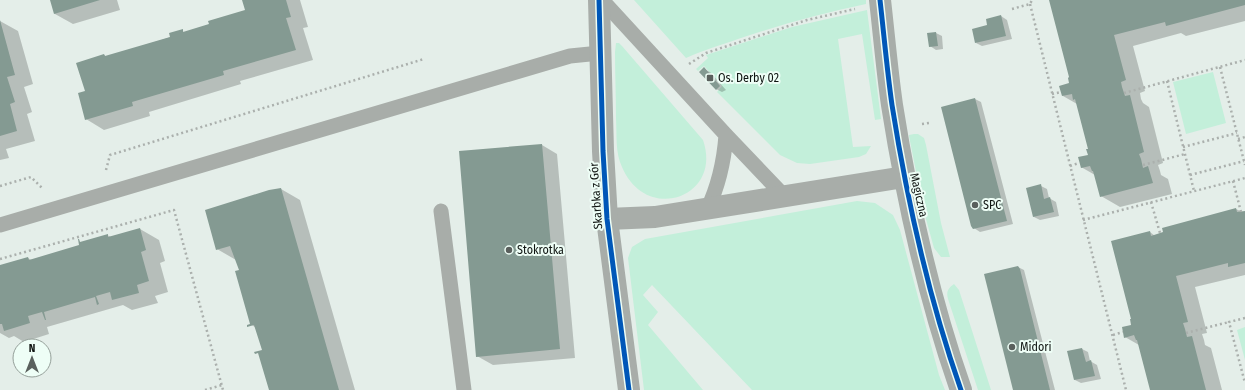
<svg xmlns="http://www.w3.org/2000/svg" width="1245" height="390" font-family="'Fira Sans Condensed',sans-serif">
	<rect width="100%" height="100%" fill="#e4eee9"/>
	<path fill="#c3efda" d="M634,0H866V4C826,12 787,23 747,36C727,43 706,49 686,58Z
		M867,10L881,119L875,120L862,34L838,39L853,147L871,146L866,154L859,157L810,164L797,163L780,155L717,92L722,86L704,66L698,71L696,69L708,58L706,55L792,27Z
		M616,43H619L622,46L703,140C723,198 646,224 622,167C615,152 617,135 616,119C616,97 615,74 615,52Z
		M1213,72L1226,123L1186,134L1173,82Z
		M914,134H918L924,138L926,145L941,223L950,257H941L934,248L924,212L909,136V135Z
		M857,201L875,203L893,215L900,230L939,375L945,390H752L652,285L643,295L658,312L648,325L703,390H644L628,258L632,247L645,239Z
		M954,284L959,290L991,390H978L948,299C946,292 948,288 954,284Z
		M1245,327V360L1237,330Z"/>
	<path fill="#0003" d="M51,0H117L120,10L73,24L55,14Z
		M243,0H300L308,27L303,28L313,60L240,81L241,84L149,112L150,116L104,130L86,119V92L104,55L107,57L171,37L182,31L186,33L246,11Z
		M1051,0H1245V21L1186,36L1181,33L1133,46L1145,91L1140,93L1141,99L1143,103L1149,107L1163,163L1158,165L1160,171L1161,175L1168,179L1172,194L1120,207L1101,196L1095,175L1081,167L1089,156V150L1077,104L1063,96L1070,84V78Z
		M1001,16L1007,20L1012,39L982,46L976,43L989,25Z
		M0,21L18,31L33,84L24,87L32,112L27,114L35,141L6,149L9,158L0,160Z
		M936,33L942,36L943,49L936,50L930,46Z
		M704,69L710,72L726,90L722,92L716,89Z
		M975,99L981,102L1013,224L980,232L974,228Z
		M542,145L557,154L575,358L493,365L477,356Z
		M1041,186L1047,189L1049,198L1056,202L1059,216L1040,220L1034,217Z
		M281,189L300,200L355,390H270L263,351L256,328L252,325L240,271L236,260L217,249Z
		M1236,209L1242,212H1245V275L1195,287L1207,333L1202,334L1204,340L1205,345L1211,348L1222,390H1151L1139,345L1125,337L1133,326L1150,232L1155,236Z
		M140,229L159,240L165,261L160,263L168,292L155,296L158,303L132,310L123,305L47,327L49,334L24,342L14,336L9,338L0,333V269L28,258L31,260L81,246L107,235L111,237Z
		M1018,267L1024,270L1055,390H1014Z
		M1082,349L1088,352L1090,361L1097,365L1101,379L1081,383L1075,380Z"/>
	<path fill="#849a92" d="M50,0H100L54,14Z
		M242,0H286L291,17L286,18L296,50L223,71L224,75L132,102L133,106L85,120L78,93L85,91L76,63L104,54L105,56L170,37L169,33L183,29V32L209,24L208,21L245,10Z
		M1049,0H1245V5L1166,26L1165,22L1114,35L1126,80L1121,82L1122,87L1125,96L1130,95L1144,152L1139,154L1141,159L1143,168L1148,166L1153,183L1100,197L1093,171H1092L1090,166L1081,168L1078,157L1088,155L1086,149H1088L1075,99L1073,100L1072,94L1062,96L1059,86L1069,83L1068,78L1069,77Z
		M1001,15L1006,36L975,43L972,29L987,25L986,19Z
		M0,20L15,75L7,77L15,102L10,104L17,131L0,136Z
		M936,32L938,46L929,47L927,33Z
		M704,67L720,86L716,90L699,72Z
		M975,98L1007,221L973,229L971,226L941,107Z
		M542,144L560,349L476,357L459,151Z
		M1041,184L1044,199L1050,197L1054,212L1033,217L1026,188Z
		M281,188L339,390H269L258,353L255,354L254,352L262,350L254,325L247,327V325L250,324L235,271L239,270L230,246L216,250L205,210L269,190Z
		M1236,208L1237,212L1245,211V263L1228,267V263L1176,276L1188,322L1183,323L1185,329L1187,337L1192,336L1206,390H1150L1137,340H1136L1134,335L1124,338L1122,327L1131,325L1130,319H1131L1111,241L1150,231L1151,236L1163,232L1162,228Z
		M140,228L146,250L141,252L149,281L137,285L139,293L112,300L110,292L96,296L99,304L97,305L95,297L44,312L46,320H45L42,312L28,316L30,323L4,331L2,324H0V265L28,257L29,260L79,245L78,239H79L80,242L108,234V237Z
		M1018,266L1020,269L1050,390H1013L984,274Z
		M1082,348L1086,362L1091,360L1095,376L1074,380L1067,351Z"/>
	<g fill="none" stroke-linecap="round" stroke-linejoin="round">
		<path stroke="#abb0ad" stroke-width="2.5" stroke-dasharray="2 3" stroke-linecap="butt" d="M1030,4L1126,390
			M1012,9L1030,4L1032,0
			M689,64L706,53L807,20L855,9
			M1220,67L1245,165
			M1167,81L1194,191
			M1124,93L1245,60
			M1052,94L1061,92
			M922,124L929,123
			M1238,139L1245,137
			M1183,147L1237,133
			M1143,165L1185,154
			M1070,166L1079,163
			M106,170L110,155L424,59
			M1190,175L1244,161
			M1233,181L1241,212
			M0,186L31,177L43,189
			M1151,202L1160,233
			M1083,220L1245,178
			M0,259L174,210L223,390
			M1245,318L1229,322L1245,383
			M1186,333L1229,322
			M1113,335L1123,332
			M205,390L222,385"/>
		<path stroke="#a8ada9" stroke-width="15" d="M602,0L726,135L785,197
			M707,210C719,185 724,162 726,135
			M441,211L464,390
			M0,225L570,56L600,53"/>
		<path stroke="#a8ada9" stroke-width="22" d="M880,0C884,35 887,70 892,105C907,200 929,299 961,390
			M607,219L655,217L904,177"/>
		<path stroke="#a8ada9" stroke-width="22" d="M599,0L603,151L607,219L629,390"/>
		<defs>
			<path id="cycleway" d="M599,0L603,151L607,219L629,390
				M880,0C884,35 887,70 892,105C907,200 929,299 961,390"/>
		</defs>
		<use href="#cycleway" stroke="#eefef6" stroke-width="8"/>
		<use href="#cycleway" stroke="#0057b8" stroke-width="5"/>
	</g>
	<g fill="#5a605d" stroke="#eefef6" stroke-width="1.5">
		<rect x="706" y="74" width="8" height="8" rx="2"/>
		<circle cx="975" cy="205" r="4"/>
		<circle cx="509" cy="250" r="4"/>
		<circle cx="1012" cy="347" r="4"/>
	</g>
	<g text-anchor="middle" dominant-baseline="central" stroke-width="4" stroke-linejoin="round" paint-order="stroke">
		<g font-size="12" fill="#0f1411" stroke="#eefef6" text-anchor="start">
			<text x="718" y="78">Os. Derby 02</text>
			<text x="983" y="205">SPC</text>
			<text x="517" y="250">Stokrotka</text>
			<text x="1020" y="347">Midori</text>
		</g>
		<g font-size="12" fill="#0f1411" stroke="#eefef6">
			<text transform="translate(919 195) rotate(77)">Magiczna</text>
			<text transform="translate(596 196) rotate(-94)">Skarbka z Gór</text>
		</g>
	</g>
	<g transform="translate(32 358)"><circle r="19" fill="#eefef6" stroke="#95a09a"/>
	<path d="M0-3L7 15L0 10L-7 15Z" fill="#5a605d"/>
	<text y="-6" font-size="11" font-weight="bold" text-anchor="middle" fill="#0f1411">N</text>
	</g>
</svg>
